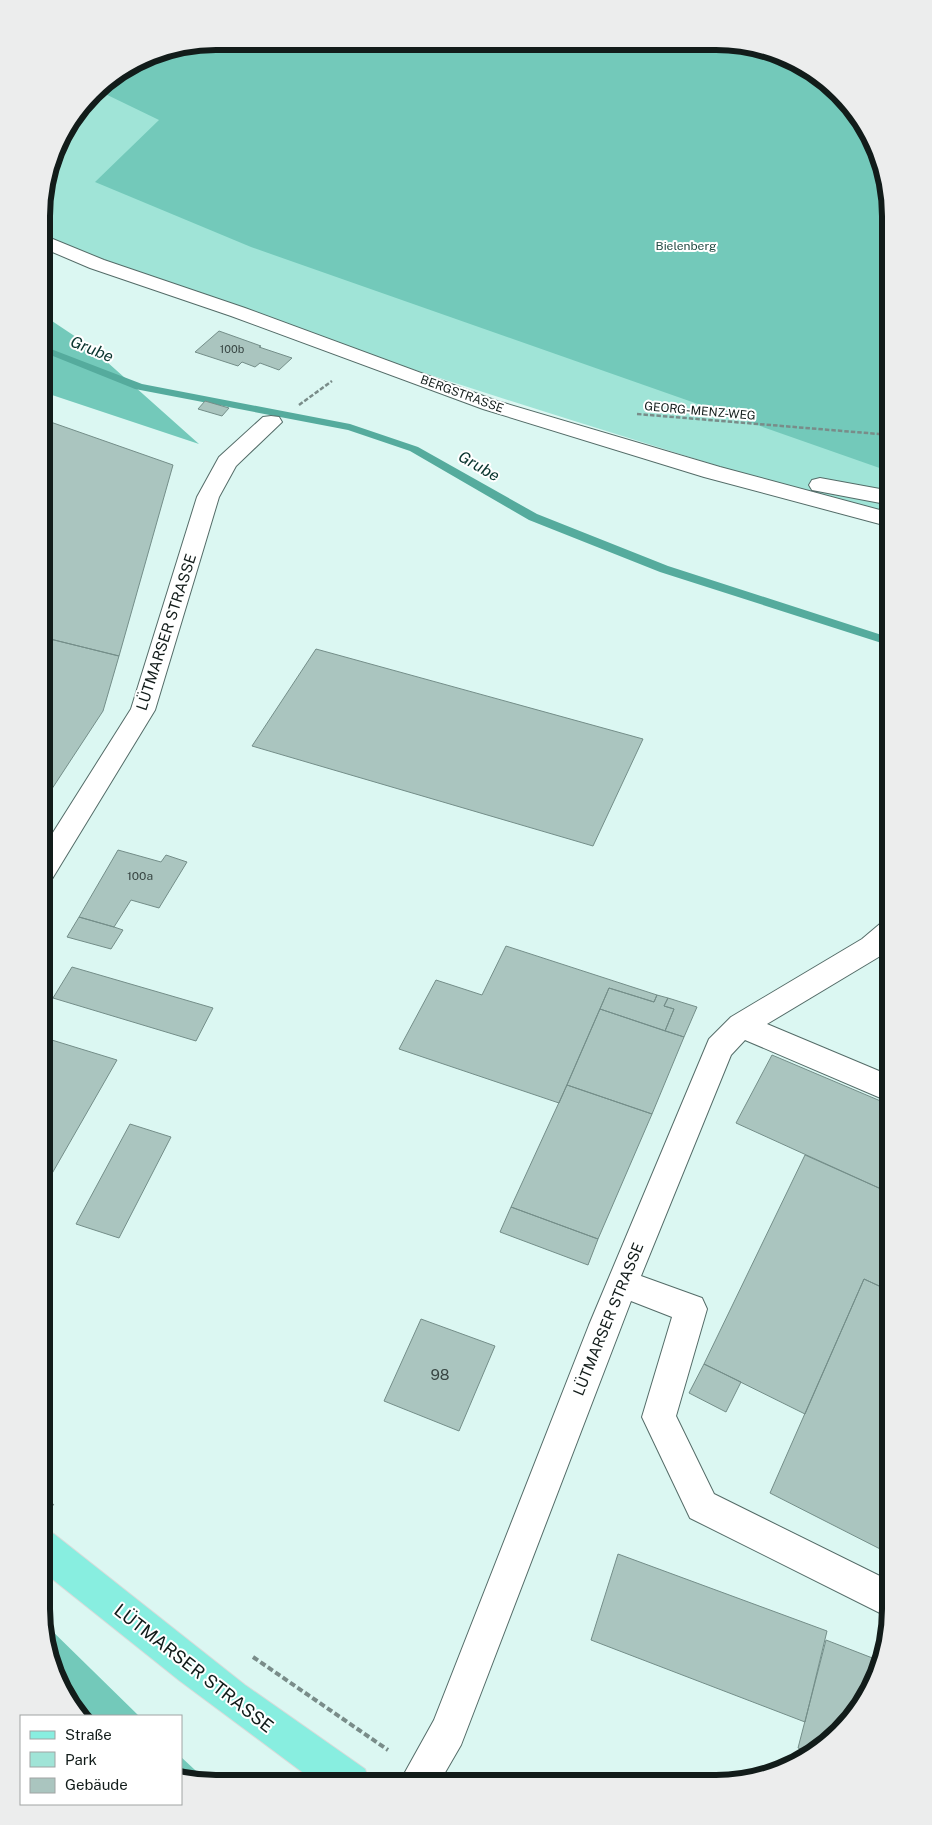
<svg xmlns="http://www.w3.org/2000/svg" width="932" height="1825" font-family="'Public Sans',sans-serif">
	<rect width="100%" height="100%" fill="#dbf7f2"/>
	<path fill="#a0e4d7" d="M216,41L749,45L831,85L882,160L891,216V515L849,506C686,456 523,406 360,352C254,318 145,284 43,239V194L59,139L101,85L150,54Z"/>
	<path fill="#73c9ba" d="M216,41L749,45L831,85L882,160L891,216V472L251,247L95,182L159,120L97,90L101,85L150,54Z
		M43,315L88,345L199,444L43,392Z
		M43,1622L139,1716H85L50,1665Z
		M181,1757L208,1782L181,1779Z"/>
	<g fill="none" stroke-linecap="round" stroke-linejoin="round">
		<path fill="#55ab9d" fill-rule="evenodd" d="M43,346L142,384L350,424L418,447L537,514L668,566L891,638V646L660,572L529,520L410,451L348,430L135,389L43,352Z"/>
	</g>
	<path fill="#aac5bf" stroke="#748e89" d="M219,331L261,346L259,347L292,358L279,370L260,363L255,367L242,362L238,366L195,352Z
		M205,401L229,408L222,416L198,409Z
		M42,419L173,465L119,656L42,637Z
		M42,637L119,656L103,711L42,804Z
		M316,649L643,739L593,846L252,746Z
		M118,850L161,862L166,855L187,862L159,908L131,900L114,927L79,917Z
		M79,917L114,927L123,930L111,949L67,937Z
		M506,946L657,995L654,1002L609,988L559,1103L399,1049L436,980L482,995Z
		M72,967L213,1008L196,1041L53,998Z
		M609,988L654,1002L657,995L668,998L664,1006L674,1009L665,1031L600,1009Z
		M668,998L697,1007L684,1037L665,1031L674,1009L664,1006Z
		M600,1009L684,1037L652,1114L567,1085Z
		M42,1037L117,1060L42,1191Z
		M772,1055L890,1105V1193L736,1123Z
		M567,1085L652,1114L598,1239L511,1207Z
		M130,1124L171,1137L119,1238L76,1224Z
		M805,1155L890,1193V1291L864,1279L805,1414L704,1364Z
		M511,1207L598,1239L588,1265L500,1232Z
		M864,1279L890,1291V1554L770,1493Z
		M421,1319L495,1346L459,1431L384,1401Z
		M704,1364L741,1382L726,1412L689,1393Z
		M618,1554L827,1631L805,1722L591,1640Z
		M826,1640L875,1659L867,1693L854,1715L813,1754L798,1748Z"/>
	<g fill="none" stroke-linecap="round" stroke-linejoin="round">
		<defs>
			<path id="minor" d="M43,235L104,260L245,308L497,401L720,467L891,513V527L704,477L483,409L231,316L90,268L43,248Z
				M271,416L279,417L282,422L236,466L219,497L155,710L52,879L42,882V850L131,709L197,497L219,457L263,417Z
				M820,478L891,491V505L812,490L809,485L812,480Z
				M891,920V947L882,955L767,1024L891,1076L890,1102L745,1040L731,1055L641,1276L702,1298L707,1309L676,1416L714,1494L890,1581V1618L690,1518L642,1417L672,1317L631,1301L461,1745L439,1783H399L434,1720L589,1325L709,1039L731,1017L862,939L881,923Z"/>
			<path id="major" d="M41,1529L54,1534L245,1685L365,1769L370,1783H317L180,1681L41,1570Z"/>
		</defs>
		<use href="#minor" stroke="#546c68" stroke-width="2"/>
		<use href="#major" stroke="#d9dbda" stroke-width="2"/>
		<path stroke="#798c89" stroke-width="2.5" stroke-dasharray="4.5 2" stroke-linecap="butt" d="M299,405L332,381
			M637,414L891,435"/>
		<path stroke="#798c89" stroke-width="4" stroke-dasharray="6 3" stroke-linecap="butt" d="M41,1497L53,1506
			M253,1657L388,1750"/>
		<use href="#minor" fill="#fff" fill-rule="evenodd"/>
		<use href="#major" fill="#88eee0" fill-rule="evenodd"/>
	</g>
	<g text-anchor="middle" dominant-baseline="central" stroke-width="4" stroke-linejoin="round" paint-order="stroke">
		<g font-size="11" fill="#384643">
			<text x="232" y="349">100b</text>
		</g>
		<g font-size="12" fill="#244c45" stroke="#fff">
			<text x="686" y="246">Bielenberg</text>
		</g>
		<g font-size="12" fill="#121c1a" stroke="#fff">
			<text transform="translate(462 394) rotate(20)">BERGSTRASSE</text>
			<text transform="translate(700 411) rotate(5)">GEORG-MENZ-WEG</text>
		</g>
		<g font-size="12" fill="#384643">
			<text x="140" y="876">100a</text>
		</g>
		<g font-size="15" fill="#121c1a" stroke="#fff">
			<text transform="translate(166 632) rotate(-72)">LÜTMARSER STRASSE</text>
			<text transform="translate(608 1319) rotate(-68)">LÜTMARSER STRASSE</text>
		</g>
		<g font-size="15" fill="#384643">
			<text x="440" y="1374">98</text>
		</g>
		<g font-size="16" font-style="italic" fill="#09342e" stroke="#fff">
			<text transform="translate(92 349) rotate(22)">Grube</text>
			<text transform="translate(479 466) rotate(30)">Grube</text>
		</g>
		<g font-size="18" fill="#121c1a" stroke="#fff">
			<text transform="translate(194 1668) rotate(38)">LÜTMARSER STRASSE</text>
		</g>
	</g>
	<path d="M0 0H932V1825H0ZM216 50H716A166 166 0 0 1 882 216V1609A166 166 0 0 1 716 1775H216A166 166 0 0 1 50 1609V216A166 166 0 0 1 216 50Z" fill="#eceded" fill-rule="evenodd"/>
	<path fill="none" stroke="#121c1a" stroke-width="6" d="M216 50H716A166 166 0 0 1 882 216V1609A166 166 0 0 1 716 1775H216A166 166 0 0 1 50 1609V216A166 166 0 0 1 216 50Z"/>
	<rect x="20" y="1715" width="162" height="90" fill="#ffffff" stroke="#a0a4a3"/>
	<rect x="30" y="1731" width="25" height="8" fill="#88eee0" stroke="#a0a4a3"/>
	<text x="65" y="1740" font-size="15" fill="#121c1a">Straße</text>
	<rect x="30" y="1752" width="25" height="15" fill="#a0e4d7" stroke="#a0a4a3"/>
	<text x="65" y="1765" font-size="15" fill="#121c1a">Park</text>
	<rect x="30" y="1778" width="25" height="15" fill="#aac5bf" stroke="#a0a4a3"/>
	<text x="65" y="1790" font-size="15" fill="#121c1a">Gebäude</text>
</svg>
